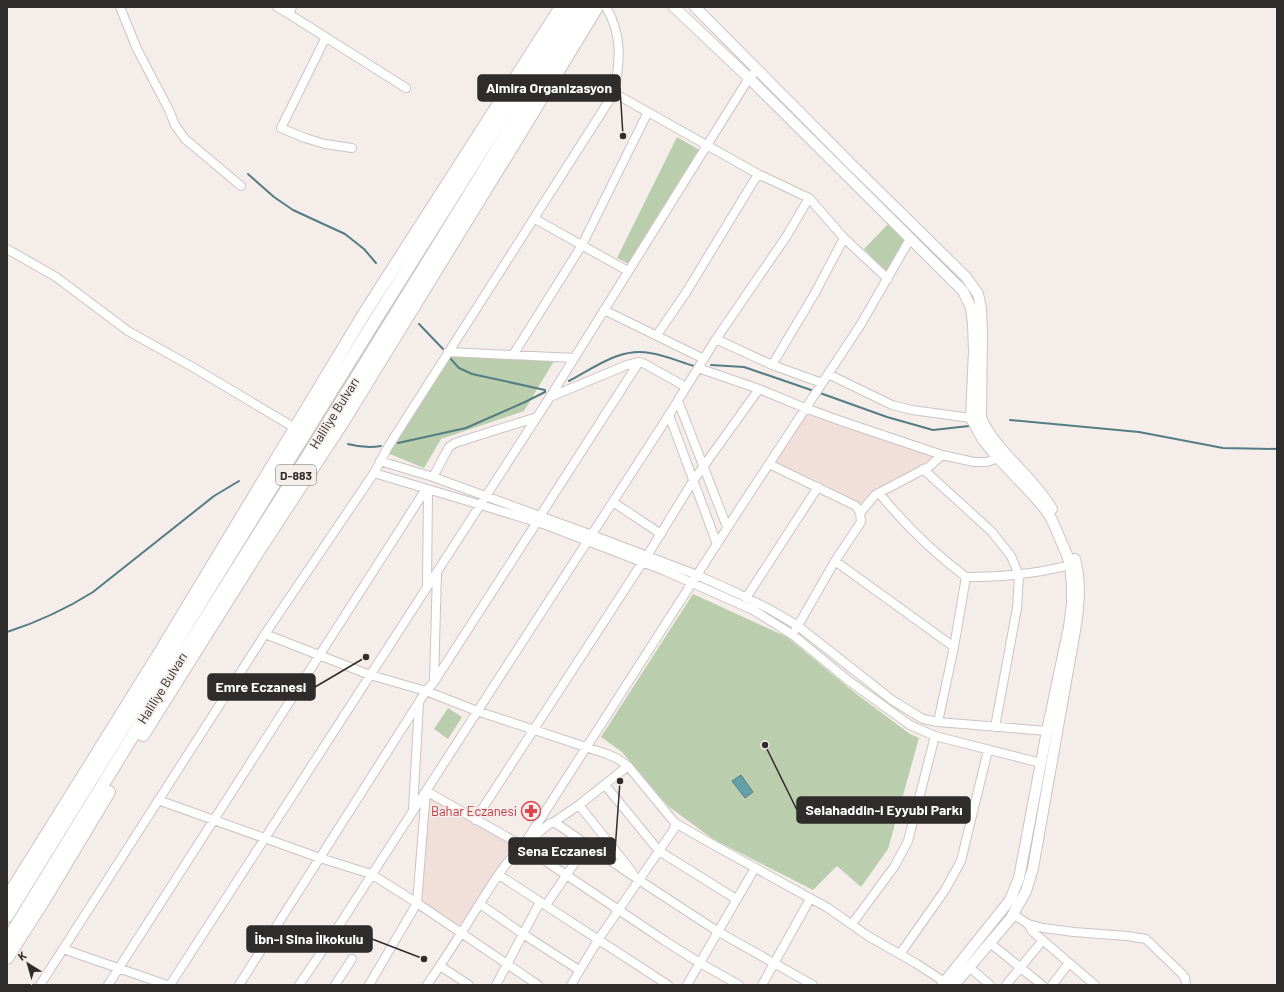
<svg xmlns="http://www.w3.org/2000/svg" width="1284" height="992" font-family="Barlow,sans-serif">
	<rect width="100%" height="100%" fill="#f5edea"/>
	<path fill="#f1e0da" d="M803,412L877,438L933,456L925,464L870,492L861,504L824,489L821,483L808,477L801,478L772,461Z
		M432,798L512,846L459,927L423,902L422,898L428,800Z"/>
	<path fill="#bacdac" d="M677,137L701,151L629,264L617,258Z
		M889,223L905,240L886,272L864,249Z
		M448,356L554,361L524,411L441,439L424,468L385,452Z
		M693,594L787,637L855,693L910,734L919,738L888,849L861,887L837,866L813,890L713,839L668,806L622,752L601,737Z
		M448,708L462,717L448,739L434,729Z"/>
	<path fill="#64a0a8" stroke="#547d82" d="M741,775L753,792L745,798L732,781Z"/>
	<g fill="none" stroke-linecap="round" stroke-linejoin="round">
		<path stroke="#547d82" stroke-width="2" d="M248,174L274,197L293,210L345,234L364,249L376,263
			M419,324L443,349
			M449,357L459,368L472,374L545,390V392
			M711,365L744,367L814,391
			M569,381C594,368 620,347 650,353C665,355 680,362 694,366
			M820,393L887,417L933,430L969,426
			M1010,420L1139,432L1223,448L1277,449
			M398,443L466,428L525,402L545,392
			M348,444C359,447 369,448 381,446
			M7,632C38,622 66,609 93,592L214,496L239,481"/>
		<defs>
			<path id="minor" d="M120,7L137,49L169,110L175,125L185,139L241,186
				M277,7L289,14
				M292,7L289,14L406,88
				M326,37L281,128L305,138L325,144L352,148
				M614,93L758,174L809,198L844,238L888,279
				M535,219L628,271
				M7,249L56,277L128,331L196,369L295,428
				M604,310L704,359
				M657,335L687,291L758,174
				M716,339L772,365L822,383
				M448,352L574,358
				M513,355L582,245L648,112
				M772,365L815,293L844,238
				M698,368L759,389L805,408L844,422L942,455L974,462H987L998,458
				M828,374L892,405L912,410L971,418
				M550,397L627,365L639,362L643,363L686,387
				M678,401L727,527
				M669,415L717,544
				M380,461L433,477L592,535L697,575L739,594L771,610L798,626L892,700L923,719L938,722L1047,731
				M769,464L856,506L860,513L861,522L835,561L796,629
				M923,469L991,531L1011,556L1019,575L1017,608L995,727
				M374,473L481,505L546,525L663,570L753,610L793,635L849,681L910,725L935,736L1041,763
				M433,477L449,447L455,443L537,417
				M879,493C905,525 934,553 966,577C1001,577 1036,574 1070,565
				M613,502L661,534
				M860,513L875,495L930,466L942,455
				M647,556L693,481L759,389
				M835,561L954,647
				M427,586L428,490
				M746,598L818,487
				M265,634L370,675L426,691L477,711L607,754L618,759L628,766L675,823L712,844L828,908L868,936L917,964L949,985
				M434,681L437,572
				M938,722L954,647L966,577
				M605,785L659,851L736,899
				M158,800L320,858L371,874L417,903L538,985
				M579,805L633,873
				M413,810L419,703
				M475,820L642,563
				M554,822L639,880L717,931L813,985
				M523,846L665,941L700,963L739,985
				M499,875L668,985
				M480,904L523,934L579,970
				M546,905L587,845
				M1013,914L1028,924L1043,928L1074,932L1127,936L1146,939L1182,974L1185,978L1186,985
				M852,924L894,867L908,841L935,736
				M1028,924L1032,931L1095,985
				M990,943L1042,985
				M63,949L167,985
				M900,954L945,890L961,861L988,750
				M440,966L469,985
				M969,967L990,985
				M40,985L265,634L374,473L388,447L614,93C620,61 623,36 606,7
				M108,985L426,489
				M170,985L550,397L749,78L757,70
				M239,985L419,702L426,691L434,682L537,522L540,516L639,362
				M299,985L327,944L669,415L716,339L786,237L809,198
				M335,985L352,959
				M369,985L417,903L426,791L523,846L549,824L554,822L579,805L628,766
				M427,985C446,957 464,929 482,900C494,881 506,861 523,846L740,508L861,324L910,239
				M496,985L540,902
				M571,985L598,940L674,829L675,823
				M687,985L755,868
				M762,985L810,899
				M1006,985L1043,940
				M1052,985L1069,963"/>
			<path id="major" d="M674,7L749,78L963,291L971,308L973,323L974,351L971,418L983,440L998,458L1033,495L1045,509L1052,520L1067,555L1070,565L1072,585V604L1069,627L1047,731L1019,878L1010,900L942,985
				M695,7L852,165L966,277L978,294L981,308L982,333L981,418C997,453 1032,475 1052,509
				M954,985L1011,918L1026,891L1033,868L1076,625C1079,603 1081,581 1075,559"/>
			<path id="highway" d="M501,165L597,7
				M143,735L261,547L341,425L505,158
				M7,898L159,654L364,314L561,7
				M7,916L374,322L572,7
				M7,941L175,667L319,438L585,7
				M7,958L46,897L109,792"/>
		</defs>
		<use href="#minor" stroke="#ccc4c2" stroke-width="10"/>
		<use href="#major" stroke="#ccc4c2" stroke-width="12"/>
		<use href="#highway" stroke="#ccc4c2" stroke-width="14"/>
		<use href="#minor" stroke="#fff" stroke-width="8"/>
		<use href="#major" stroke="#fff" stroke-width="10"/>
		<use href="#highway" stroke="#fff" stroke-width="12"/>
	</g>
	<defs>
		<symbol id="pharmacy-ring" viewBox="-11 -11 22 22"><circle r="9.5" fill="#f5edea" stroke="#e0444e" stroke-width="1.5"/><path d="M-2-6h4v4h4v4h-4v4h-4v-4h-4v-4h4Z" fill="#e0444e"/></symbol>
	</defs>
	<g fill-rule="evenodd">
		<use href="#pharmacy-ring" x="520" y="800" width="22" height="22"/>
	</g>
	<g text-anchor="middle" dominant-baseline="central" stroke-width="3" stroke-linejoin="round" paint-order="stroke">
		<rect fill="#f5edea" stroke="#6a6664" stroke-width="1" x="276" y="465" width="40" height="20" rx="3"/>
		<g font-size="12" font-weight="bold" fill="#2f2c2b">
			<text x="296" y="475">D-883</text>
		</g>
		<g font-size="13" fill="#2f2c2b" stroke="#f5edea">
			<text transform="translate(334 413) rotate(-58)">Haliliye Bulvarı</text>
			<text transform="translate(162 688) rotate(-58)">Haliliye Bulvarı</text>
		</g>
		<g font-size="13" fill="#be3a42" stroke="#f5edea" text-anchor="end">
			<text x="517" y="811">Bahar Eczanesi</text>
		</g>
	</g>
	<path fill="none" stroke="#2f2c2b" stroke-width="1.5" d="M623 136L620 88M366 657L315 687M765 745L797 810M620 781L615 851M424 959L372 939"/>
	<g fill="#2f2c2b" stroke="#f5edea" stroke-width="1.5">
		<circle cx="623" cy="136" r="4"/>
		<circle cx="366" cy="657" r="4"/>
		<circle cx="765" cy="745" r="4"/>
		<circle cx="620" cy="781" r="4"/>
		<circle cx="424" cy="959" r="4"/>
	</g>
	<g fill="#2f2c2b" stroke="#2f2c2b" stroke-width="1.5">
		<rect x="478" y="75" width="142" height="26" rx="4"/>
		<rect x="208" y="674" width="107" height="26" rx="4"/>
		<rect x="797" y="797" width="173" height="26" rx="4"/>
		<rect x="509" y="838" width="106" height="26" rx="4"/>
		<rect x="247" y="926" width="125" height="26" rx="4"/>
	</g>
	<g font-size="14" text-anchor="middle" font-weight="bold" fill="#fff">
		<text x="549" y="93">Almira Organizasyon</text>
		<text x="261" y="692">Emre Eczanesi</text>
		<text x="884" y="815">Selahaddin-i Eyyubi Parkı</text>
		<text x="562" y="856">Sena Eczanesi</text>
		<text x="309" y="944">İbn-i Sina İlkokulu</text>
	</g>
	<rect width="1284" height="992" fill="none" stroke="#2f2c2b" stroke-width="16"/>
	<g transform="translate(28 964) rotate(323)" stroke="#f5edea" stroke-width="3" paint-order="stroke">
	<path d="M0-3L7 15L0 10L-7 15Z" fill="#2f2c2b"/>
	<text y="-6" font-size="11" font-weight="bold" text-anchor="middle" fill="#2f2c2b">K</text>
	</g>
</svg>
